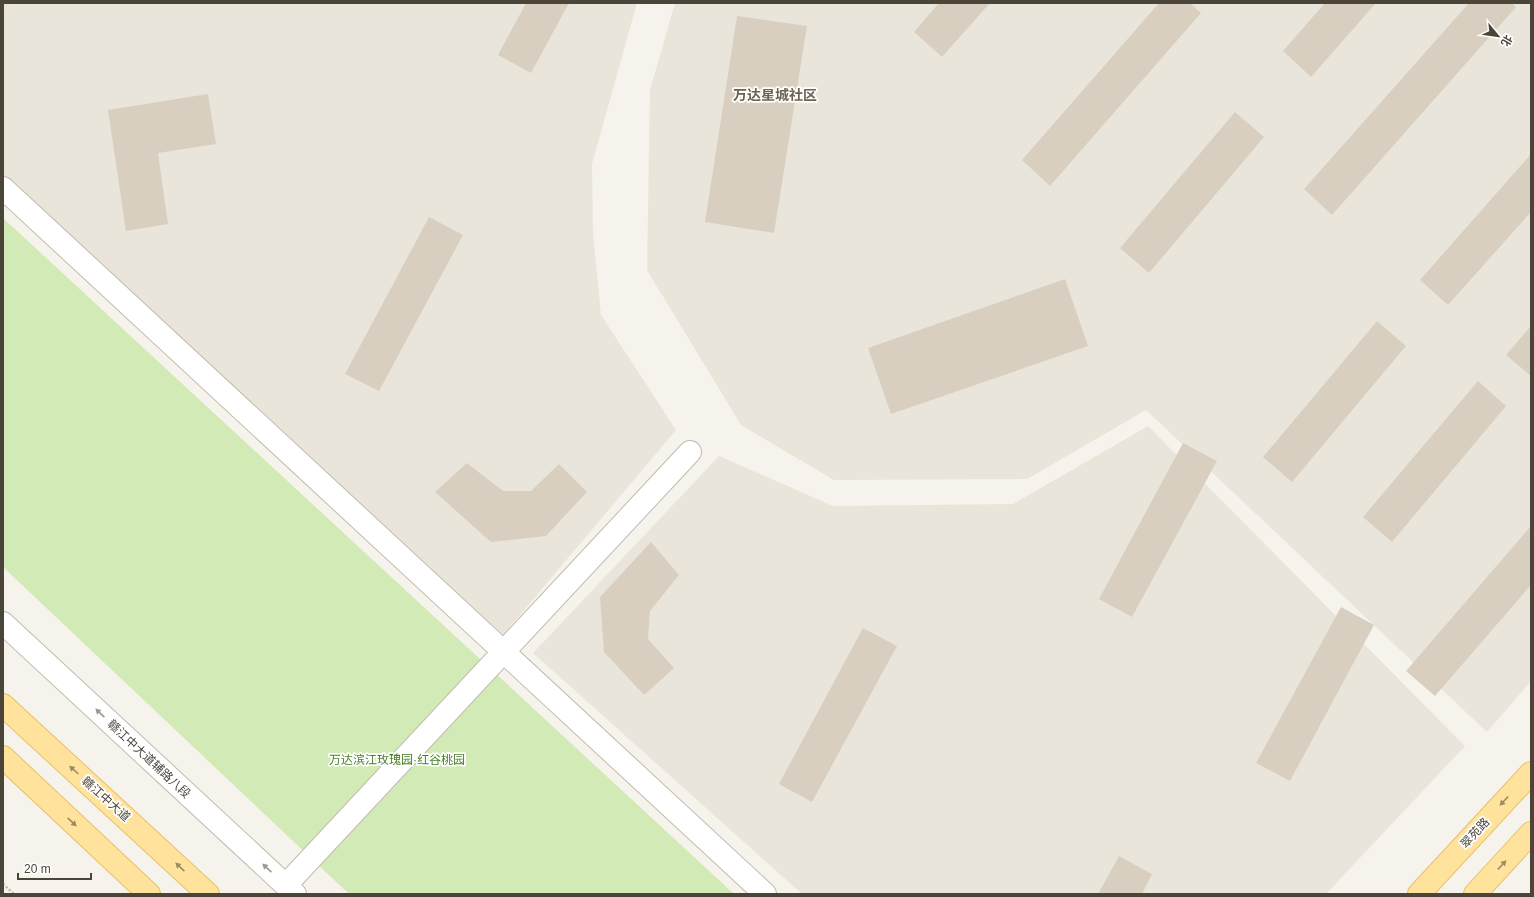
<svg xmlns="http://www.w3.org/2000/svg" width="1534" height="897" font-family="Helvetica,'Noto Sans SC',sans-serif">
	<rect width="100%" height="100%" fill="#f6f3ec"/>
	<path fill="#eae5da" d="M3,3H637L592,164L593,232L601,315L676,430L499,640L3,204Z
		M675,3H1531V681L1487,732L1146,410L1027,479L834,480L741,425L647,270L650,90Z
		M1148,426L1465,746L1326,894H802L533,653L719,456L833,506L1013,504Z"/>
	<path fill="#d2eab5" d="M3,218L734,894H349L3,567Z"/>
	<path fill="#d8cfc1" d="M526,3H569L531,73L498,55Z
		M939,3H990L942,57L914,32Z
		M1159,3H1190L1201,13L1050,186L1022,160Z
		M1325,3H1376L1311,77L1283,51Z
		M1469,3H1512L1516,7L1332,215L1304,189Z
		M737,16L807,26L774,233L705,222Z
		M208,94L216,144L158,153L168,224L126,231L108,110Z
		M1235,112L1264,137L1149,273L1120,248Z
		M1531,154V212L1448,305L1420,280Z
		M429,217L463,235L379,391L345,374Z
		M1065,279L1088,346L891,414L868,348Z
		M1377,321L1406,346L1292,482L1263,457Z
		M1531,326V376L1506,355Z
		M1478,381L1506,406L1392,542L1363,517Z
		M1183,443L1217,461L1132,617L1099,599Z
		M467,463L503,491H531L559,464L587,492L546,536L491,542L435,492Z
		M1531,526V585L1435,696L1406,671Z
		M651,542L679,575L650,611L648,639L674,668L644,695L604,652L600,597Z
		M1341,607L1374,625L1290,781L1256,763Z
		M863,628L897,646L812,802L779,784Z
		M1119,856L1152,874L1142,894H1098Z"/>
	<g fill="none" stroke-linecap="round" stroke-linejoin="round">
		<defs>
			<path id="minor" d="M3,188L765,894
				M3,623L295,894
				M286,885L690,452"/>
			<path id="major" d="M3,705L208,894
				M3,757L149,894
				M1419,894L1531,773
				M1475,894L1531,833"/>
		</defs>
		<use href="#minor" stroke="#c2bbae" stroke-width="24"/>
		<use href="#major" stroke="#e6c16a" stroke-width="24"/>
		<path stroke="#c4b79f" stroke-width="2.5" stroke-dasharray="2 2" stroke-linecap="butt" d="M3,884L14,894"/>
		<use href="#minor" stroke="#fff" stroke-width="22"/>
		<use href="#major" stroke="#ffe39c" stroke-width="22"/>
	</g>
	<defs><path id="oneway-solid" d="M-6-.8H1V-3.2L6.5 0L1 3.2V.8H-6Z"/></defs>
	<g fill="#9c9892">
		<use href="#oneway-solid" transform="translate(100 713) rotate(-137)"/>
		<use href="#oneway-solid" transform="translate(267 868) rotate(-137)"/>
	</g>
	<g fill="#9c8c66">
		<use href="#oneway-solid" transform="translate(74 770) rotate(-138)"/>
		<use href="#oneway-solid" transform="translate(1504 801) rotate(133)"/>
		<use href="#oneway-solid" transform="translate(72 822) rotate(43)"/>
		<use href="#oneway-solid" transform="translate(1502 865) rotate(-47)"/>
		<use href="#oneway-solid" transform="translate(180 867) rotate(-137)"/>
	</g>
	<g text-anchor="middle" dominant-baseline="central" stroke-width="3.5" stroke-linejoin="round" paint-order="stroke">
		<g font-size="12" fill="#4b4439" stroke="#fff">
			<text transform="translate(149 759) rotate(43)">赣江中大道辅路八段</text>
			<text transform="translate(106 799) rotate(42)">赣江中大道</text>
			<text transform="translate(1475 833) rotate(-47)">翠苑路</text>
		</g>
		<g font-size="12" fill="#4a7f2a" stroke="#fff">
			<text x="397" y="760">万达滨江玫瑰园·红谷桃园</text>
		</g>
		<g font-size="14" font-weight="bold" fill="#6e6250" stroke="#fff">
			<text x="775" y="95">万达星城社区</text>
		</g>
	</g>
	<rect width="1534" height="897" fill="none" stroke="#4b4439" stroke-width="8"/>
	<g transform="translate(1498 36) rotate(119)" stroke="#ffffff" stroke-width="3" paint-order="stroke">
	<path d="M0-3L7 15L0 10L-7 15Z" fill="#4b4439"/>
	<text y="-6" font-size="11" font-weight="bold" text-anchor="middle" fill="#4b4439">北</text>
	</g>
	<path d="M18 873v6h73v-6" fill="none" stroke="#4b4439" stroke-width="2"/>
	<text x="24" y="873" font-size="12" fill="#4b4439" stroke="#ffffff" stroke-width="3" paint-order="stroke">20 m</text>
</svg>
